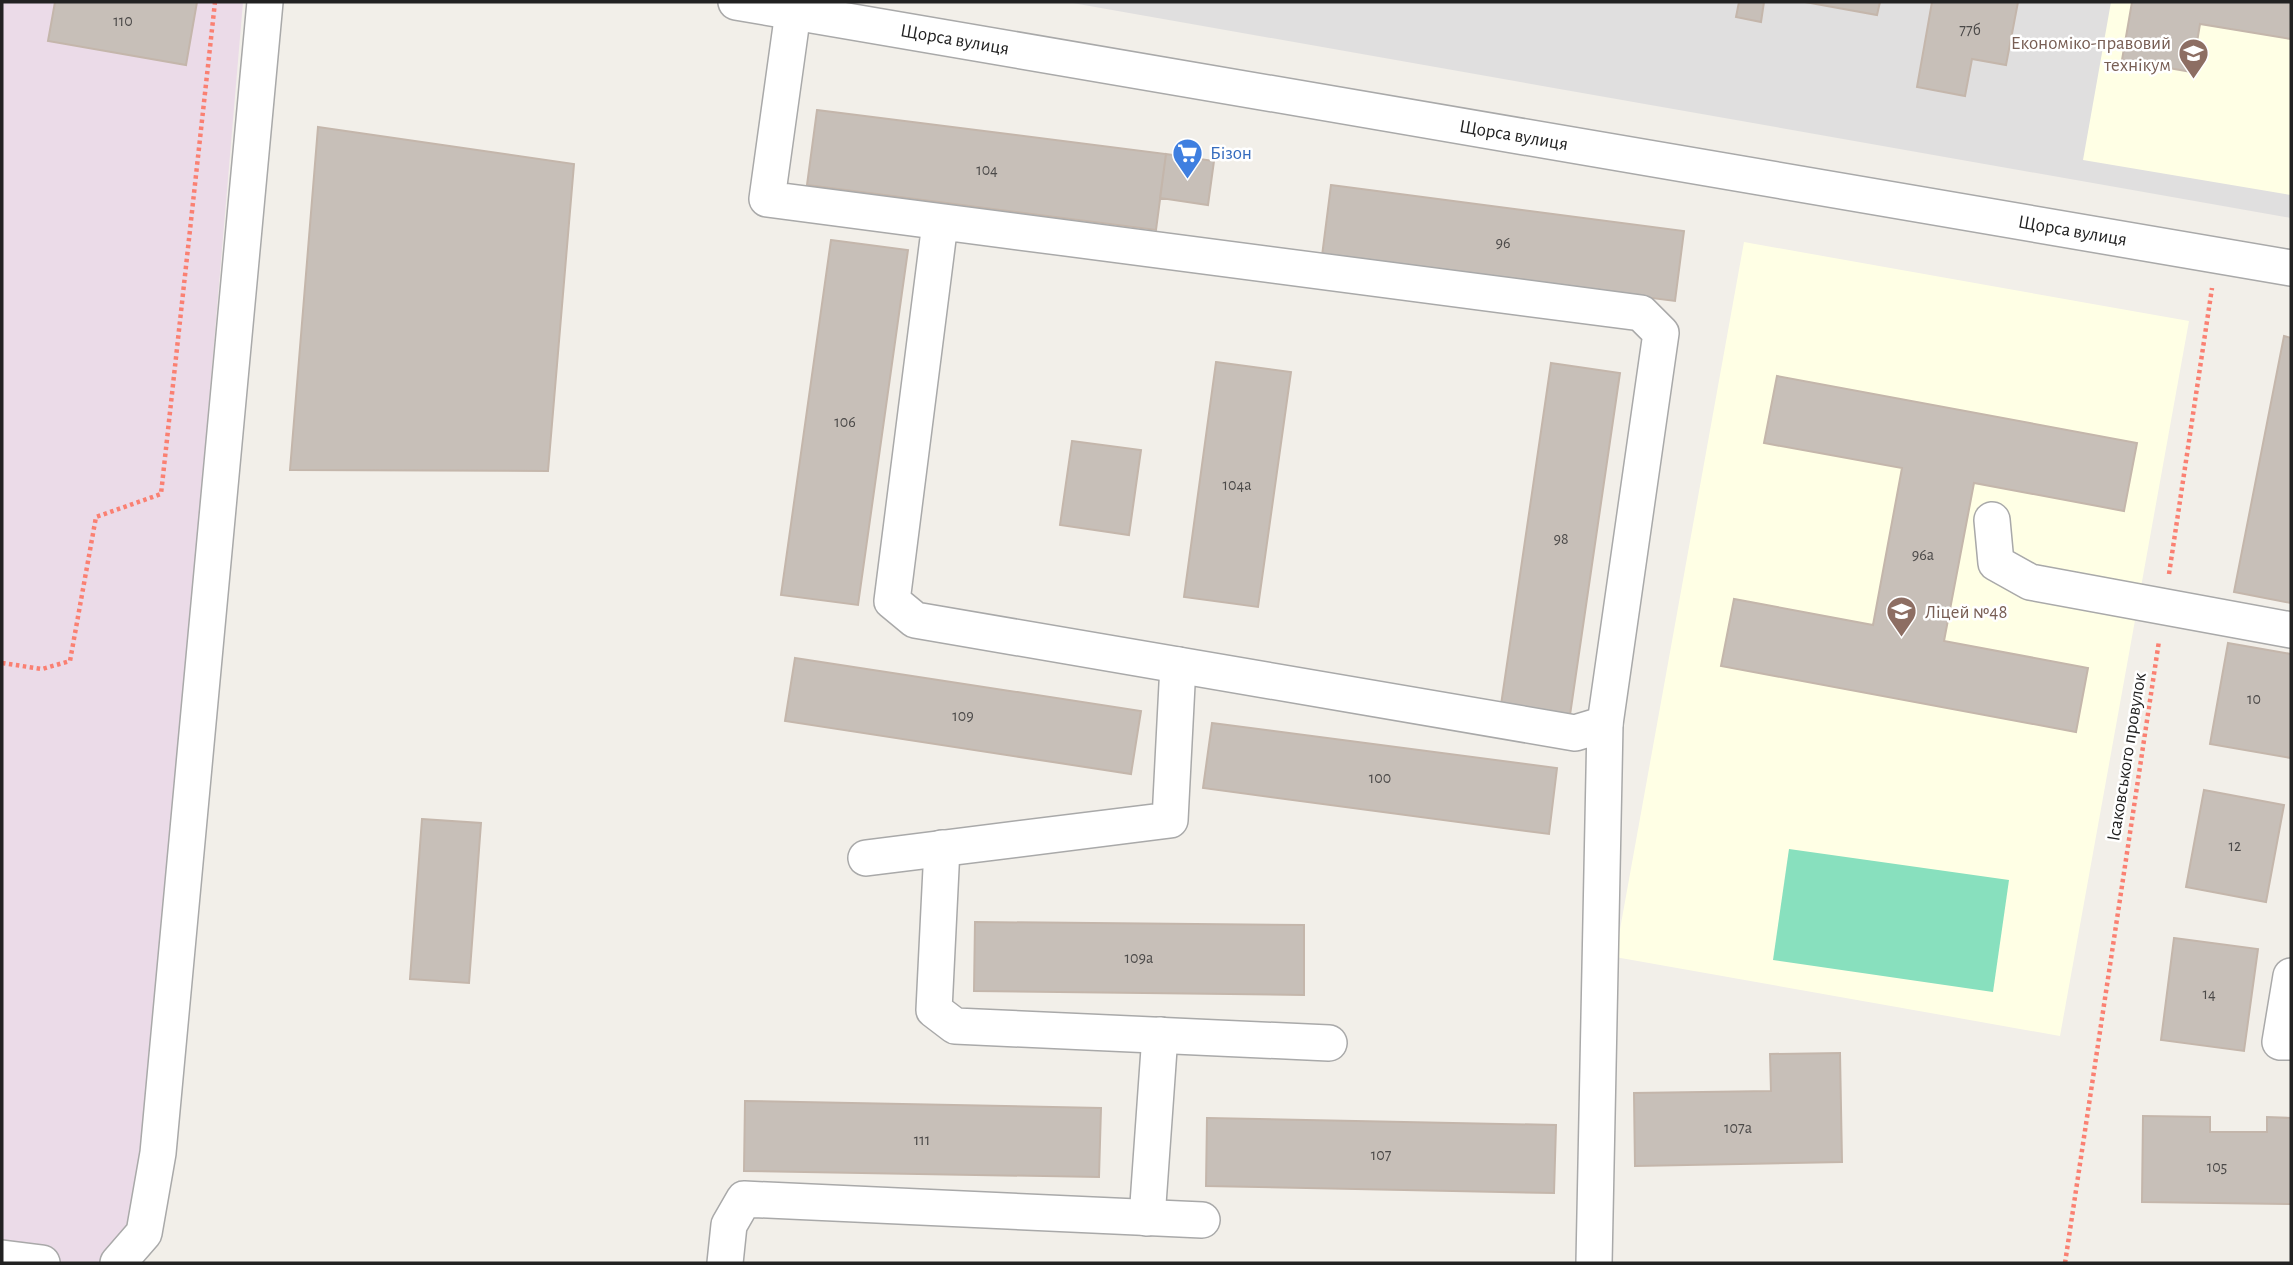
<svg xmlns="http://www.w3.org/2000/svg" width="2293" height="1265" font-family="'Alegreya Sans',sans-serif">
	<rect width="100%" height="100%" fill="#f2efe9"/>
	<path fill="#e0dfdf" d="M1067,2H2291V218Z"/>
	<path fill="#ebdbe8" d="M2,2H243L136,1263H2Z"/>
	<path fill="#ffffe5" d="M2111,2H2291V195L2083,160Z
		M1744,242L2189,321L2060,1036L1615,957Z"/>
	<path fill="#88e0be" d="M1789,849L2009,880L1993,992L1773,960Z"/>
	<path fill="#c7bfb8" stroke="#c4b6ab" stroke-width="2" d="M55,2H197L186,65L48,41Z
		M1739,2H1764L1761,22L1736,17Z
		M1805,2H1880L1877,15Z
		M1932,2H2018L2006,65L1972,59L1965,96L1917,87Z
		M2132,2H2291V39L2200,24L2192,72L2122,60Z
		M817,110L1166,154L1156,230L807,185Z
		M318,127L574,164L548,471L290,470Z
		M1166,154L1214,161L1208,205L1160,198Z
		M1331,185L1684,231L1675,301L1322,256Z
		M831,240L908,250L858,605L781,595Z
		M2284,336L2291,338V603L2234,592Z
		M1216,362L1291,372L1258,607L1184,597Z
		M1551,363L1620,373L1570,715L1501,705Z
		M1777,376L2137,443L2124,511L1974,483L1944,641L2088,668L2076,732L1721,666L1734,599L1873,625L1902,468L1764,443Z
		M1072,441L1141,450L1129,535L1060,525Z
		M2228,643L2291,654V758L2210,744Z
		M795,658L1141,711L1131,774L785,721Z
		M1212,723L1557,768L1549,834L1203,788Z
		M2204,790L2284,805L2266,902L2186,887Z
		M422,819L481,823L469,983L410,979Z
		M975,922L1304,925V995L974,991Z
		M2174,938L2258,949L2244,1051L2161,1040Z
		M1840,1053L1842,1162L1635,1166L1634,1093L1771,1091L1770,1054Z
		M745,1101L1101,1108L1099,1177L744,1171Z
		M2143,1116L2210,1117V1132H2267V1117L2291,1118V1204L2142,1202Z
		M1207,1118L1556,1125L1554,1193L1206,1186Z"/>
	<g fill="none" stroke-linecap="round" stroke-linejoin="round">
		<defs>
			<g id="minor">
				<path id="s1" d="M736,2L2291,268"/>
				<path d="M793,12L767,199L1641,313L1661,333L1605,724L1575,733L915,620L892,601L940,223"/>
				<path d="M1992,520L1996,563L2030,582L2291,630"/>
				<path d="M942,848L934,1010L955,1026L1329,1043"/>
				<path d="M866,858L1170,820L1178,665"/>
				<path d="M2291,976L2280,1042H2291"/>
				<path d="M1147,1218L1160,1035"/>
				<path d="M2,1258L42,1263"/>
				<path d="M118,1263L144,1233L158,1153L265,2"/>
				<path d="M725,1263L729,1225L744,1199L1202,1220"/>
				<path d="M1594,1263L1605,724"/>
			</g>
		</defs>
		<use href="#minor" stroke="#a9a9a9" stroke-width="38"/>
		<path stroke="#fa8072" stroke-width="4.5" stroke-dasharray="3.5 3.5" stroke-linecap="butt" d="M2169,574L2212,288
			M2,663L42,669L70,661L96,517L161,494L215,2
			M2065,1263L2159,641"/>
		<use href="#minor" stroke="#fff" stroke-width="35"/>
	</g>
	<defs>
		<symbol id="university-pin" viewBox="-11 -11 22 30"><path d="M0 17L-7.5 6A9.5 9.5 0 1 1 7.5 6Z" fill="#8d6e63" stroke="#fff"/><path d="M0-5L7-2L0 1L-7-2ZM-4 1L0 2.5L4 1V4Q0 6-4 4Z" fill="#fff"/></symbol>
		<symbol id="supermarket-pin" viewBox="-11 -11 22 30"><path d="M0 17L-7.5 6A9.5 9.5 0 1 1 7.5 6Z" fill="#3f7fe0" stroke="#fff"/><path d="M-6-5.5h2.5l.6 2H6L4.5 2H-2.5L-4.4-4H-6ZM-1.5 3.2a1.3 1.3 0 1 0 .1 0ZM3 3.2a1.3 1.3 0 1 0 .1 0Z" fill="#fff"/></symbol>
		<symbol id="school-pin" viewBox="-11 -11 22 30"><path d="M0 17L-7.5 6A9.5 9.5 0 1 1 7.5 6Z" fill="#8d6e63" stroke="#fff"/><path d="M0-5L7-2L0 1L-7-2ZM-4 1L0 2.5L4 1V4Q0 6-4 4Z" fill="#fff"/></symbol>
	</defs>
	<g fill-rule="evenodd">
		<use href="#university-pin" x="2176" y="36" width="35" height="47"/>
		<use href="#supermarket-pin" x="1170" y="136" width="35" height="47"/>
		<use href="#school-pin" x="1884" y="594" width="35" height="47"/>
	</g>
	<g text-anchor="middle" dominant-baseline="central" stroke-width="5" stroke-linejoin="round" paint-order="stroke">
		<g font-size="16" fill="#4b4948">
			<text x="123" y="21">110</text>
			<text x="1970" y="30">77б</text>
			<text x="987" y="170">104</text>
			<text x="1503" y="243">96</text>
			<text x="845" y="422">106</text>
			<text x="1237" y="485">104а</text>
			<text x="1561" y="539">98</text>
			<text x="1923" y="555">96а</text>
			<text x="2254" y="699">10</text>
			<text x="963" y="716">109</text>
			<text x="1380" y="778">100</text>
			<text x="2235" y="846">12</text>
			<text x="1139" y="958">109а</text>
			<text x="2209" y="994">14</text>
			<text x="1738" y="1128">107а</text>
			<text x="922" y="1140">111</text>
			<text x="1381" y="1155">107</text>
			<text x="2217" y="1167">105</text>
		</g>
		<g font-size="19" fill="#222" stroke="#fff">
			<text stroke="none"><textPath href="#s1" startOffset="222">Щорса вулиця</textPath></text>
			<text stroke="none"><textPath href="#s1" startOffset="789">Щорса вулиця</textPath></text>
			<text stroke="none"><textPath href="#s1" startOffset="1356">Щорса вулиця</textPath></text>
			<text transform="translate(2127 757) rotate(-81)">Ісаковського провулок</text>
		</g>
		<g font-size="19" fill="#785e54" stroke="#fff" text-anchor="end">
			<text x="2171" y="43">Економіко-правовий<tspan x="2171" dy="22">технікум</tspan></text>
			<text x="1925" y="612" text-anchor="start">Ліцей №48</text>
		</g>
		<g font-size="19" fill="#366cbe" stroke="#fff" text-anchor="start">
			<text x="1210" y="153">Бізон</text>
		</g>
	</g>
	<rect width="2293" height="1265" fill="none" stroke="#222222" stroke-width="7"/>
</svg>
